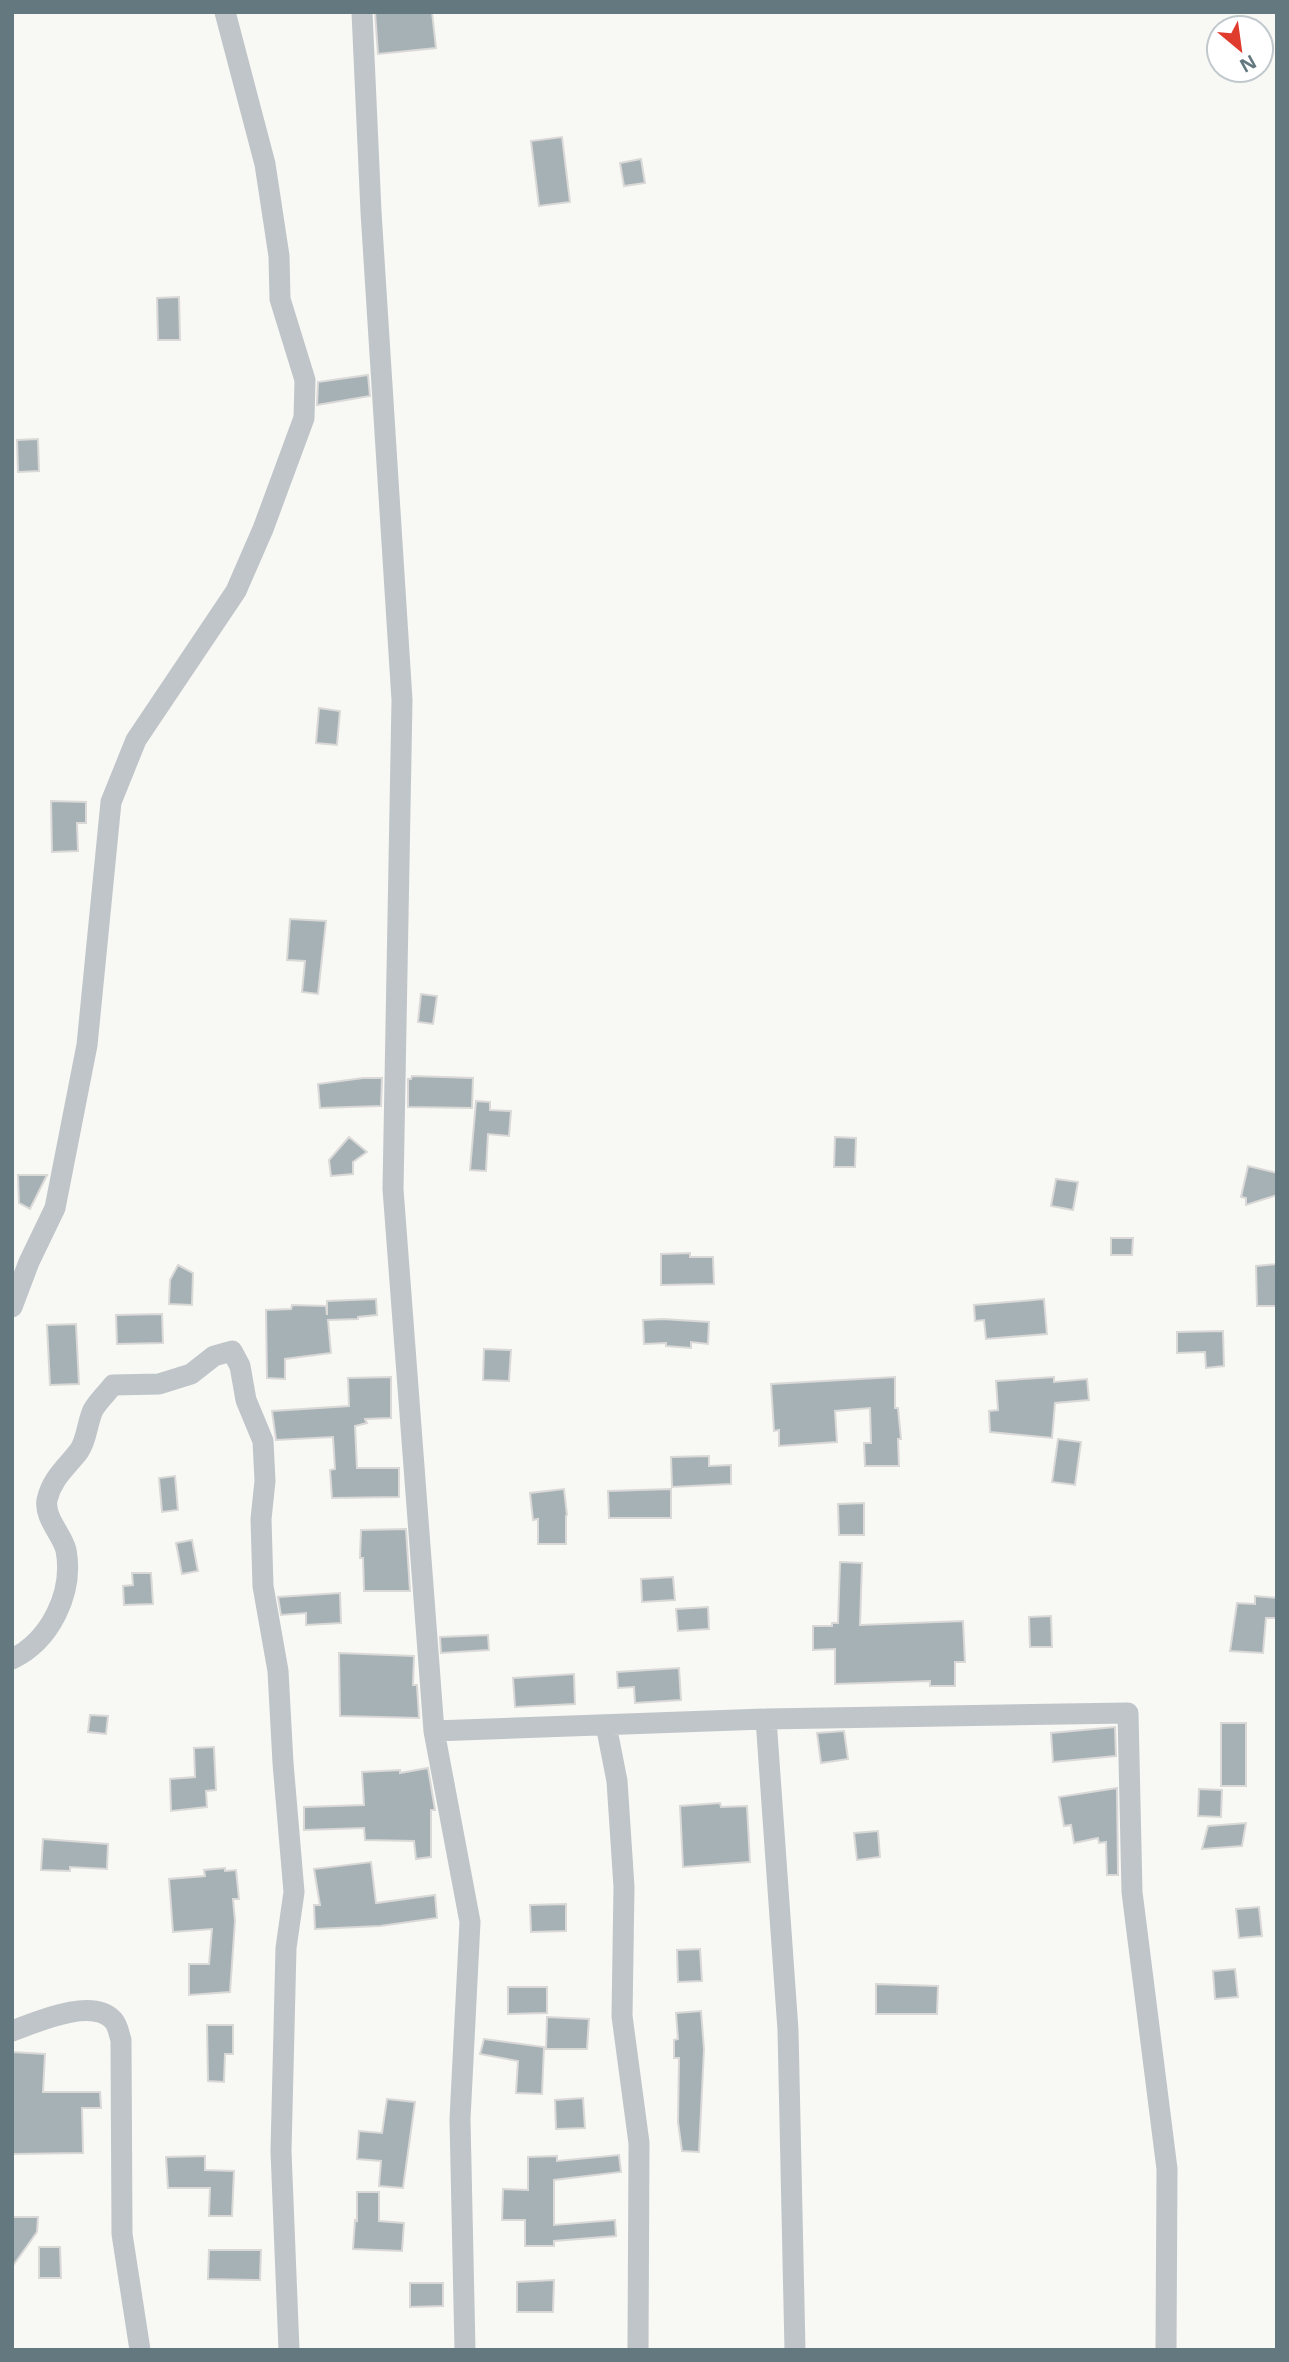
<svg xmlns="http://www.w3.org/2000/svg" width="1289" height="2362" font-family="'Noto Sans',sans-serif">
	<rect width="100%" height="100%" fill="#f8f8f5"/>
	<path fill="#a6b1b5" stroke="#dad9d8" stroke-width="2" d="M375,12H432L436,48L378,54Z
		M562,137L570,202L539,206L531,141Z
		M641,159L645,183L624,186L620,163Z
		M179,297L180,340H158L157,298Z
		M368,375L370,396L317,405L318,382Z
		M38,439L39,471L18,472L17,440Z
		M319,708L340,711L337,745L316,743Z
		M51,801L86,802V823H77L78,851L52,852Z
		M290,919L326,921L318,994L302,992L305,961L287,960Z
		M421,994L437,996L433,1024L418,1022Z
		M412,1076L473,1078L472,1108L408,1107V1079H411Z
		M363,1078H382L381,1106L320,1108L318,1084Z
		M476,1101L490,1102V1110L511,1111L509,1136L488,1134L486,1171L470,1170Z
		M349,1137L367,1152L353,1162V1174L331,1176L329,1160Z
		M835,1137L856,1138L855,1167H834Z
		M1248,1166L1277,1173V1195L1246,1205V1198L1241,1197Z
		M18,1175H47L30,1209L19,1203Z
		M1056,1179L1078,1182L1073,1210L1051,1206Z
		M1111,1238H1133L1132,1255H1111Z
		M690,1253V1257H713L714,1284L661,1285V1254Z
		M1277,1264V1306H1257L1256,1266Z
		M178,1265L193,1273L192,1305L169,1304L170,1280Z
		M376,1299L377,1315L358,1317V1319L328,1320L331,1353L285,1359V1379L267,1378L266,1310L291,1309L292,1305L326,1306L327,1315V1301Z
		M1044,1299L1047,1334L986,1339L984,1320L975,1321L974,1305Z
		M162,1314L163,1343L117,1344L116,1315Z
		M663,1319L709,1322L708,1344L691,1342V1348L666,1346V1343L644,1344L643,1320Z
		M76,1324L79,1384L50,1385L47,1325Z
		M1223,1331L1224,1366L1206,1368L1205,1352L1177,1353V1332Z
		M484,1349L511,1350L509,1381L483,1380Z
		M391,1377V1418L365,1419L367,1423L355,1426L357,1468H399V1497L332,1498L330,1470L335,1469L333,1437L276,1440L272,1411L349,1406L348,1378Z
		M895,1377V1408H898L901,1439H898L899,1466H865L864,1443H871L870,1408L835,1411L837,1442L779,1446V1430L774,1431L771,1384Z
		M1054,1377V1382L1087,1379L1089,1400L1055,1403L1052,1438L990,1432L989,1411L998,1410L996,1381Z
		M1058,1439L1081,1442L1075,1485L1052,1482Z
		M709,1456V1466L731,1465V1484L672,1487L671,1457Z
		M175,1476L178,1510L162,1512L159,1478Z
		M564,1489L567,1515L566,1516V1544H538V1519L533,1520L530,1493Z
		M671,1489V1518H609L608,1491Z
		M864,1503V1535H839L838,1504Z
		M406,1529L410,1591H364L363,1558H360L361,1530Z
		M192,1540L198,1571L182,1574L176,1543Z
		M840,1562L862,1563L860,1625L963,1621L965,1662H955V1686H930V1681L835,1684V1649L813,1650V1626H832V1623H838Z
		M132,1573H151L153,1604L124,1605L123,1586L133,1585Z
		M673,1577L675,1600L642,1602L641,1579Z
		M340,1593L341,1623L306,1625V1613L281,1615L278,1597Z
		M1255,1596L1277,1598V1618H1266L1263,1653L1230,1651L1237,1603L1255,1604Z
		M708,1607L709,1629L678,1631L676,1609Z
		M1051,1616L1052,1647H1030L1029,1617Z
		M488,1635L489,1650L441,1653L440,1637Z
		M339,1653L414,1656L413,1685H417L419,1718L340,1716Z
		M679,1668L681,1700L635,1703L634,1687L618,1688L617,1672Z
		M574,1674L575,1704L515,1707L513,1678Z
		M90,1715L108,1716L106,1734L88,1732Z
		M1221,1723H1246V1786H1221Z
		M1115,1727L1116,1756L1053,1762L1051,1733Z
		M844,1731L848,1759L821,1763L817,1733Z
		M214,1747L216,1790L206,1791L207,1807L171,1811L170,1779L195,1777L194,1748Z
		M428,1768L435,1810H431V1857L416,1859L414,1841L365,1840L364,1828L304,1830V1807L364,1805L362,1772L400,1770V1773Z
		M1117,1788L1118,1875H1107L1106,1842L1099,1843L1098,1838L1074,1843L1071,1825L1064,1826L1059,1797Z
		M1199,1789L1222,1790L1221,1817L1198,1816Z
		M720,1803L721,1807L747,1806L750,1862L683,1867L680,1806Z
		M1246,1823L1242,1846L1202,1849L1208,1826Z
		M878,1831L880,1857L857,1860L854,1833Z
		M43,1839L108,1844L107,1869L70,1867V1871L41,1870Z
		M371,1862L376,1903L435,1895L437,1918L380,1926L315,1929L314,1905H320L314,1869Z
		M225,1868V1871L236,1870L239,1899H233L235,1921L230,1992L189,1995V1964H209L212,1929L173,1932L169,1879L205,1876L204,1870Z
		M566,1904V1931L531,1932L530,1905Z
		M1259,1907L1262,1936L1239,1938L1236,1909Z
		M700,1949L702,1981L678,1982L677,1950Z
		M1235,1969L1238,1997L1215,1999L1213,1971Z
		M876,1984L938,1986L937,2014H876Z
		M508,1987H547V2013L508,2014Z
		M701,2011L704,2049L699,2152L682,2151L678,2122L679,2058H674V2040L678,2039L676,2013Z
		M547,2017L589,2019L587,2049H546Z
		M207,2025H233V2054H225L224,2082L208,2081Z
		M484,2039L544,2047L542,2094L516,2093L518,2061L480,2054Z
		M12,2052L45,2054L43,2092H100L101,2108H82L83,2153L12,2154Z
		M583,2098L585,2128L556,2129L555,2100Z
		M387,2099L415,2102L403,2188L379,2186L381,2161L357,2159L359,2131L382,2133Z
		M619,2155L621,2172L554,2180V2225L615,2220L616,2236L554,2241V2246H525V2220H502L503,2189L528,2190V2157L557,2156V2161Z
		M205,2156V2170L234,2171L232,2216H209L210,2188H168L166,2157Z
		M357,2192H379V2221L404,2223L402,2251L353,2249L355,2220L357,2221Z
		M12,2217H38L37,2232L12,2267Z
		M39,2247H60L61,2278H39Z
		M209,2250H261L260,2280L208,2279Z
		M554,2280L553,2312H517V2282Z
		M410,2283H443V2306L410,2307Z"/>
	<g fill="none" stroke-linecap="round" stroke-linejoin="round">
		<path stroke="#bfc5c8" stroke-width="21" d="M362,12L371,212L402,700L393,1189L434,1731L470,1922L460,2119L465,2350
			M12,1307L29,1262L55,1208L87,1045L111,802L136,740L236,591L263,529L304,418L305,380L280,299L279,256L265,164L225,12
			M12,1659C50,1641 74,1593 66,1550C62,1534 44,1518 47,1500C52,1478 66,1468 79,1451C87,1440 87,1423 93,1410C98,1401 107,1393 113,1385L159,1384L191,1374L214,1356L232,1351L240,1366L246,1400L263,1441L265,1481L261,1519L263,1586L278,1671L283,1763L294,1892L286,1948L281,2151L289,2350
			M606,1725L617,1781L624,1887L622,2016L639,2143L638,2350
			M434,1731L766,1719
			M12,2031C37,2022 92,1997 113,2020C118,2025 119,2034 121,2040L122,2234L140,2350
			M795,2350L788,2030L766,1719L1128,1713L1132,1892L1167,2169L1166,2350"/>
	</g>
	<rect width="1289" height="2362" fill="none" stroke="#647880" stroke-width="28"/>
	<g transform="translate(1240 49) rotate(151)"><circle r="33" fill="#ffffff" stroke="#c1c9cc" stroke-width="2"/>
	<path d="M0-5L12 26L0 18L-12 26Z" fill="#e03c2e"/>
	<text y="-10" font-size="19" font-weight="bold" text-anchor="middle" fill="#647880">N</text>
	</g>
</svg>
